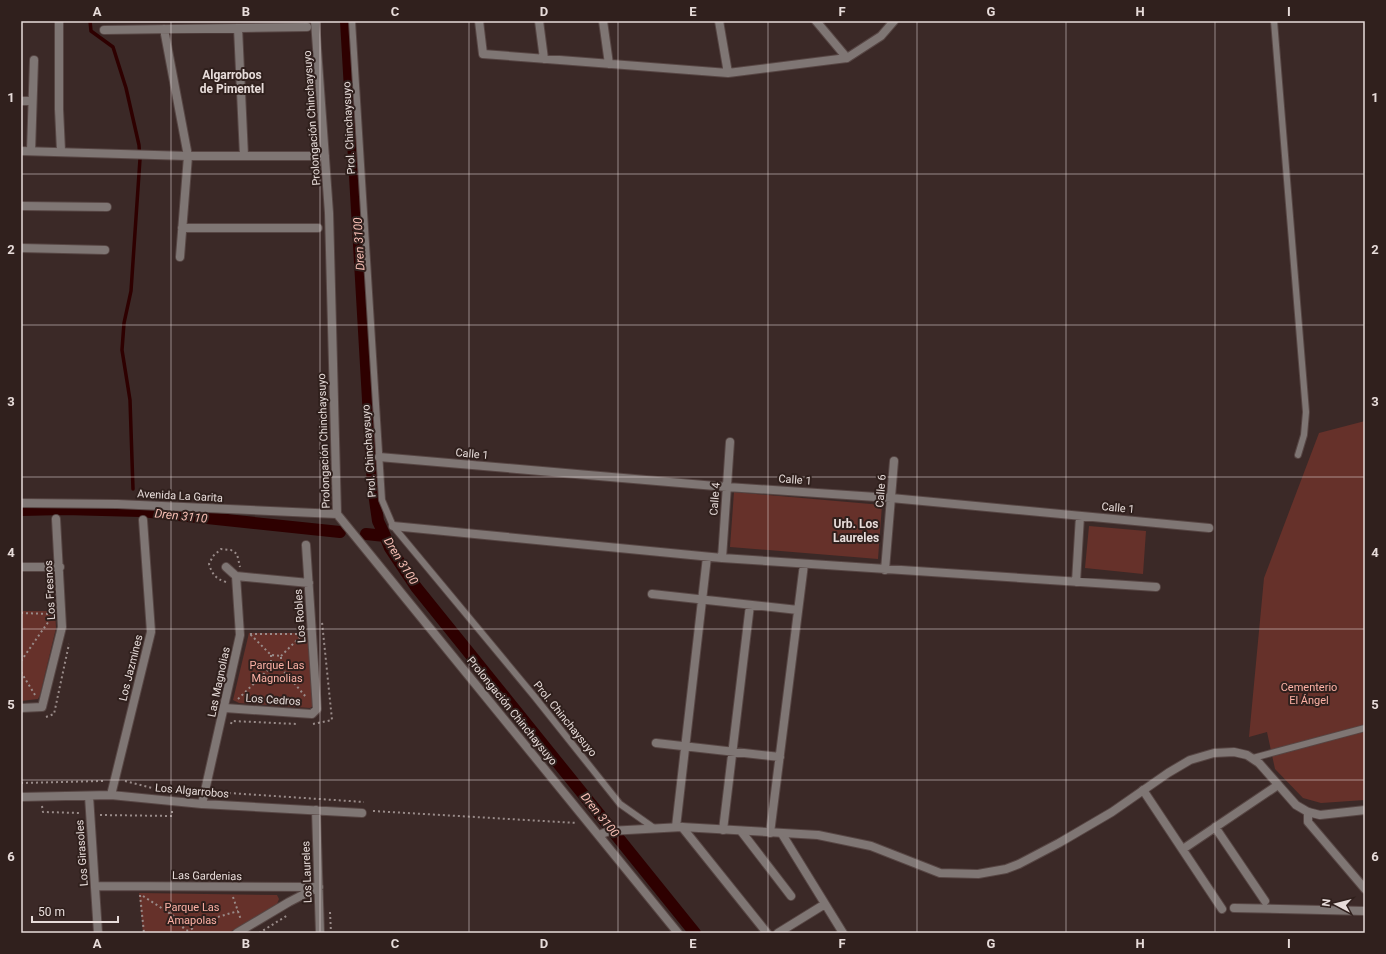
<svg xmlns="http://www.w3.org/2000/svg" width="1386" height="954" font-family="Roboto,sans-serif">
	<rect width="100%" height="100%" fill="#3b2927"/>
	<path fill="#66312a" d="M1365,421V800L1321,803L1303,798L1275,769L1267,732L1249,737L1264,578L1319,433Z
		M734,492L882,505L878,559L730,547Z
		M1089,526L1146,531L1143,574L1085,568Z
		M21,611H55L56,628L40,695L38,699L21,701Z
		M249,633H309L315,705L310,708L239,703L233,700Z
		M139,893L277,895L279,899L277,904L228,933H143Z"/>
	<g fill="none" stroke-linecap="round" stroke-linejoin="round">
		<path stroke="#2e0000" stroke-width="3.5" d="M90,21L91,31L113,47L126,88L139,145L140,159L131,291L124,323L122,350L130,400L133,489"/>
		<path stroke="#2e0000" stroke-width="12" d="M346,21L373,486L378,521L385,536L390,548L416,587L695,933
			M21,510L64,509L141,511L340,532
			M366,534L385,536"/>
		<defs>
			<path id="service" d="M352,21L382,500L393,526L534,696L620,804L654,828
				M1274,21L1306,412L1304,435L1298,455
				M1253,758L1365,728"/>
			<path id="pedestrian" d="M21,101H32
				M31,151L34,60
				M21,206L107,207
				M21,248L105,250"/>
			<path id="minor" d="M59,21V109L61,151
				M479,21L483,54L728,73L847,58L881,36L894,21
				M539,21L544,59
				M603,21L609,64
				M719,21L728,73
				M816,21L847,58
				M238,28L244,156
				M164,29L188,156L180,257
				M104,30L307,27
				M182,228H318
				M379,457L727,487L891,498L1209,528
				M393,526L722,558L1156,587
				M722,558L730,442
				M21,567H60
				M885,570L894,461
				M236,576L309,583
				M1076,582L1080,516
				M652,594L798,610
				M21,708L42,707L62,627L56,519
				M225,708L312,714L317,709L306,545
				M656,743L780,757
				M1143,790L1222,909
				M111,795L151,632L143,520
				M89,796L98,933
				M21,797L111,795L202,804L362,813
				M202,804L240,635L236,576L226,567
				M316,810L320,933
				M1308,812V822L1365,889
				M676,827L707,557
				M682,827L767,933
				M1215,827L1265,901
				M723,830L750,605
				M741,831L791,896
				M770,833L804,564
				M782,834L843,933
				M1183,849L1278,785
				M95,886L319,887
				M1234,908L1365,911
				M237,933L289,902L316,888
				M778,933L825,904"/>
			<path id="tertiary" d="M315,21L329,213L337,514L678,933
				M21,151L188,156H325
				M21,503L117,504L337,514
				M599,835L609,831L682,827L818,835L871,846L940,873L978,874L1006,869L1019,864L1059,843L1112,812L1168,773L1190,760L1214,753L1234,752L1247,755L1259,763L1296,805L1308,812L1320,815L1365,810"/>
		</defs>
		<use href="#service" stroke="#574644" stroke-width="8"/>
		<use href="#pedestrian" stroke="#574644" stroke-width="10"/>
		<use href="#minor" stroke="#574644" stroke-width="10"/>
		<use href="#tertiary" stroke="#574644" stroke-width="10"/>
		<path stroke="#998b89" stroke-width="2" stroke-dasharray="2 3" stroke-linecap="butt" d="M226,582C216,579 212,574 209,564L213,556L221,549L231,550L237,554L240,567
			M21,613L51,614
			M250,634H303
			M281,656L303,634
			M21,661L51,618
			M271,667V655
			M281,668L306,697
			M21,672L35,695
			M238,699L271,667L281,668V656L271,655L250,634
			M46,717L54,714L69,644
			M231,724L232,721L297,724
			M313,724L332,720L322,622
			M125,781L152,788
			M21,783L103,781L104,779
			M214,792L364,802
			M42,806L43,812L81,813
			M373,811L577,823
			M100,815L172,816V811
			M140,895L144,933
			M143,896L183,922
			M233,897L241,920
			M330,912L331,933
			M182.5 925a5.5 5.5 0 1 1 11 0a5.5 5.5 0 1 1-11 0Z
			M194,924L238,911
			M259,933L288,915"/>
		<use href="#service" stroke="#7f7674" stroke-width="6"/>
		<use href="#pedestrian" stroke="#7f7674" stroke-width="8"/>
		<use href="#minor" stroke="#7f7674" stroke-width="8"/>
		<use href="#tertiary" stroke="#7f7674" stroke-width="8"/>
	</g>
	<path fill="none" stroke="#e7dcda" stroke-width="1" stroke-opacity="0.55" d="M171,21V933M320,21V933M469,21V933M618,21V933M768,21V933M917,21V933M1066,21V933M1215,21V933M21,174H1365M21,325H1365M21,477H1365M21,629H1365M21,780H1365"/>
	<g text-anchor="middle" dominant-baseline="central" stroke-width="4" stroke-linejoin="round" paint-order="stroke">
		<g font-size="11" fill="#e7dcda" stroke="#30201d">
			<text transform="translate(312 118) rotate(-94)">Prolongación Chinchaysuyo</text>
			<text transform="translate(349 128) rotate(-93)">Prol. Chinchaysuyo</text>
			<text transform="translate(324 441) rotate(-92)">Prolongación Chinchaysuyo</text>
			<text transform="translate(369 451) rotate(-94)">Prol. Chinchaysuyo</text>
			<text transform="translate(472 454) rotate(5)">Calle 1</text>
			<text transform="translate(795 480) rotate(4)">Calle 1</text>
			<text transform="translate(881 491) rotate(-86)">Calle 6</text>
			<text transform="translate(180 496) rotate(3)">Avenida La Garita</text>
			<text transform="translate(715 499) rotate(-86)">Calle 4</text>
			<text transform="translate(1118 508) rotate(5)">Calle 1</text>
			<text transform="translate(50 590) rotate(-93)">Los Fresnos</text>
			<text transform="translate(300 616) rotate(-94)">Los Robles</text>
			<text transform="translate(131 668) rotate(-76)">Los Jazmines</text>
			<text transform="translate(219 682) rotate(-78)">Las Magnolias</text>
			<text transform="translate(273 700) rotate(4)">Los Cedros</text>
			<text transform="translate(512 711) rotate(51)">Prolongación Chinchaysuyo</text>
			<text transform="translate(565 719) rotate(51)">Prol. Chinchaysuyo</text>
			<text transform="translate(192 791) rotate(5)">Los Algarrobos</text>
			<text transform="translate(82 853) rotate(-94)">Los Girasoles</text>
			<text transform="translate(307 872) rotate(-92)">Los Laureles</text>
			<text transform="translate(207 876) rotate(1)">Las Gardenias</text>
		</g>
		<g font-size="11" fill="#fcb1a5" stroke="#30201d">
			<text x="277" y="665">Parque Las<tspan x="277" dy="13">Magnolias</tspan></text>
			<text x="1309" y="687">Cementerio<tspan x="1309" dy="13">El Ángel</tspan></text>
			<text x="192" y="907">Parque Las<tspan x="192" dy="13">Amapolas</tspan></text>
		</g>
		<g font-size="12" font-weight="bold" fill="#e7dcda" stroke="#30201d">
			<text x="232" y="75">Algarrobos<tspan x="232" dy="14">de Pimentel</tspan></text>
			<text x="856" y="524">Urb. Los<tspan x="856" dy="14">Laureles</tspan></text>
		</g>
		<g font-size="12" font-style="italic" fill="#f7beb4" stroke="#30201d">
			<text transform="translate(359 244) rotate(-93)">Dren 3100</text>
			<text transform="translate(181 516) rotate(6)">Dren 3110</text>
			<text transform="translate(401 561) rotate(58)">Dren 3100</text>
			<text transform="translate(600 815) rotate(51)">Dren 3100</text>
		</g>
	</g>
	<rect width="1386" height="954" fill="none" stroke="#30201d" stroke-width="44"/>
	<g transform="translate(1336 904) rotate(277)" stroke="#30201d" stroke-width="3" paint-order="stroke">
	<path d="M0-3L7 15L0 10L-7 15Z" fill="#e7dcda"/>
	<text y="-6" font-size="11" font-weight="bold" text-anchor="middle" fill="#e7dcda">N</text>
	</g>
	<path d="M32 916v6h86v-6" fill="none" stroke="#e7dcda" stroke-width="2"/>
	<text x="38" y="916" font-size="12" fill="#e7dcda" stroke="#30201d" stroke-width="3" paint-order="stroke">50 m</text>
	<rect x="22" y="22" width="1342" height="910" fill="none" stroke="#e7dcda" stroke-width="1.5"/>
	<g font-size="13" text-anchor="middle" font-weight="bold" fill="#e7dcda">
		<text x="97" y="16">A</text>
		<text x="246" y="16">B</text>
		<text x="395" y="16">C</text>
		<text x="544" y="16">D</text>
		<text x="693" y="16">E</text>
		<text x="842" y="16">F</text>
		<text x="991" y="16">G</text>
		<text x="1140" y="16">H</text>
		<text x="1289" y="16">I</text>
		<text x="11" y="102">1</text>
		<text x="1375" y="102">1</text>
		<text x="11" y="254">2</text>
		<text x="1375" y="254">2</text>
		<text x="11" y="406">3</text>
		<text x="1375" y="406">3</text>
		<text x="11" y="557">4</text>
		<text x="1375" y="557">4</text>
		<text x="11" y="709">5</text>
		<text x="1375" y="709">5</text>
		<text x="11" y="861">6</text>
		<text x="1375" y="861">6</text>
		<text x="97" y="948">A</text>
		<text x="246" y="948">B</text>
		<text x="395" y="948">C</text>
		<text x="544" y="948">D</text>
		<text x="693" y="948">E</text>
		<text x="842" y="948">F</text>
		<text x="991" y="948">G</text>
		<text x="1140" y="948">H</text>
		<text x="1289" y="948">I</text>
	</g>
</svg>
